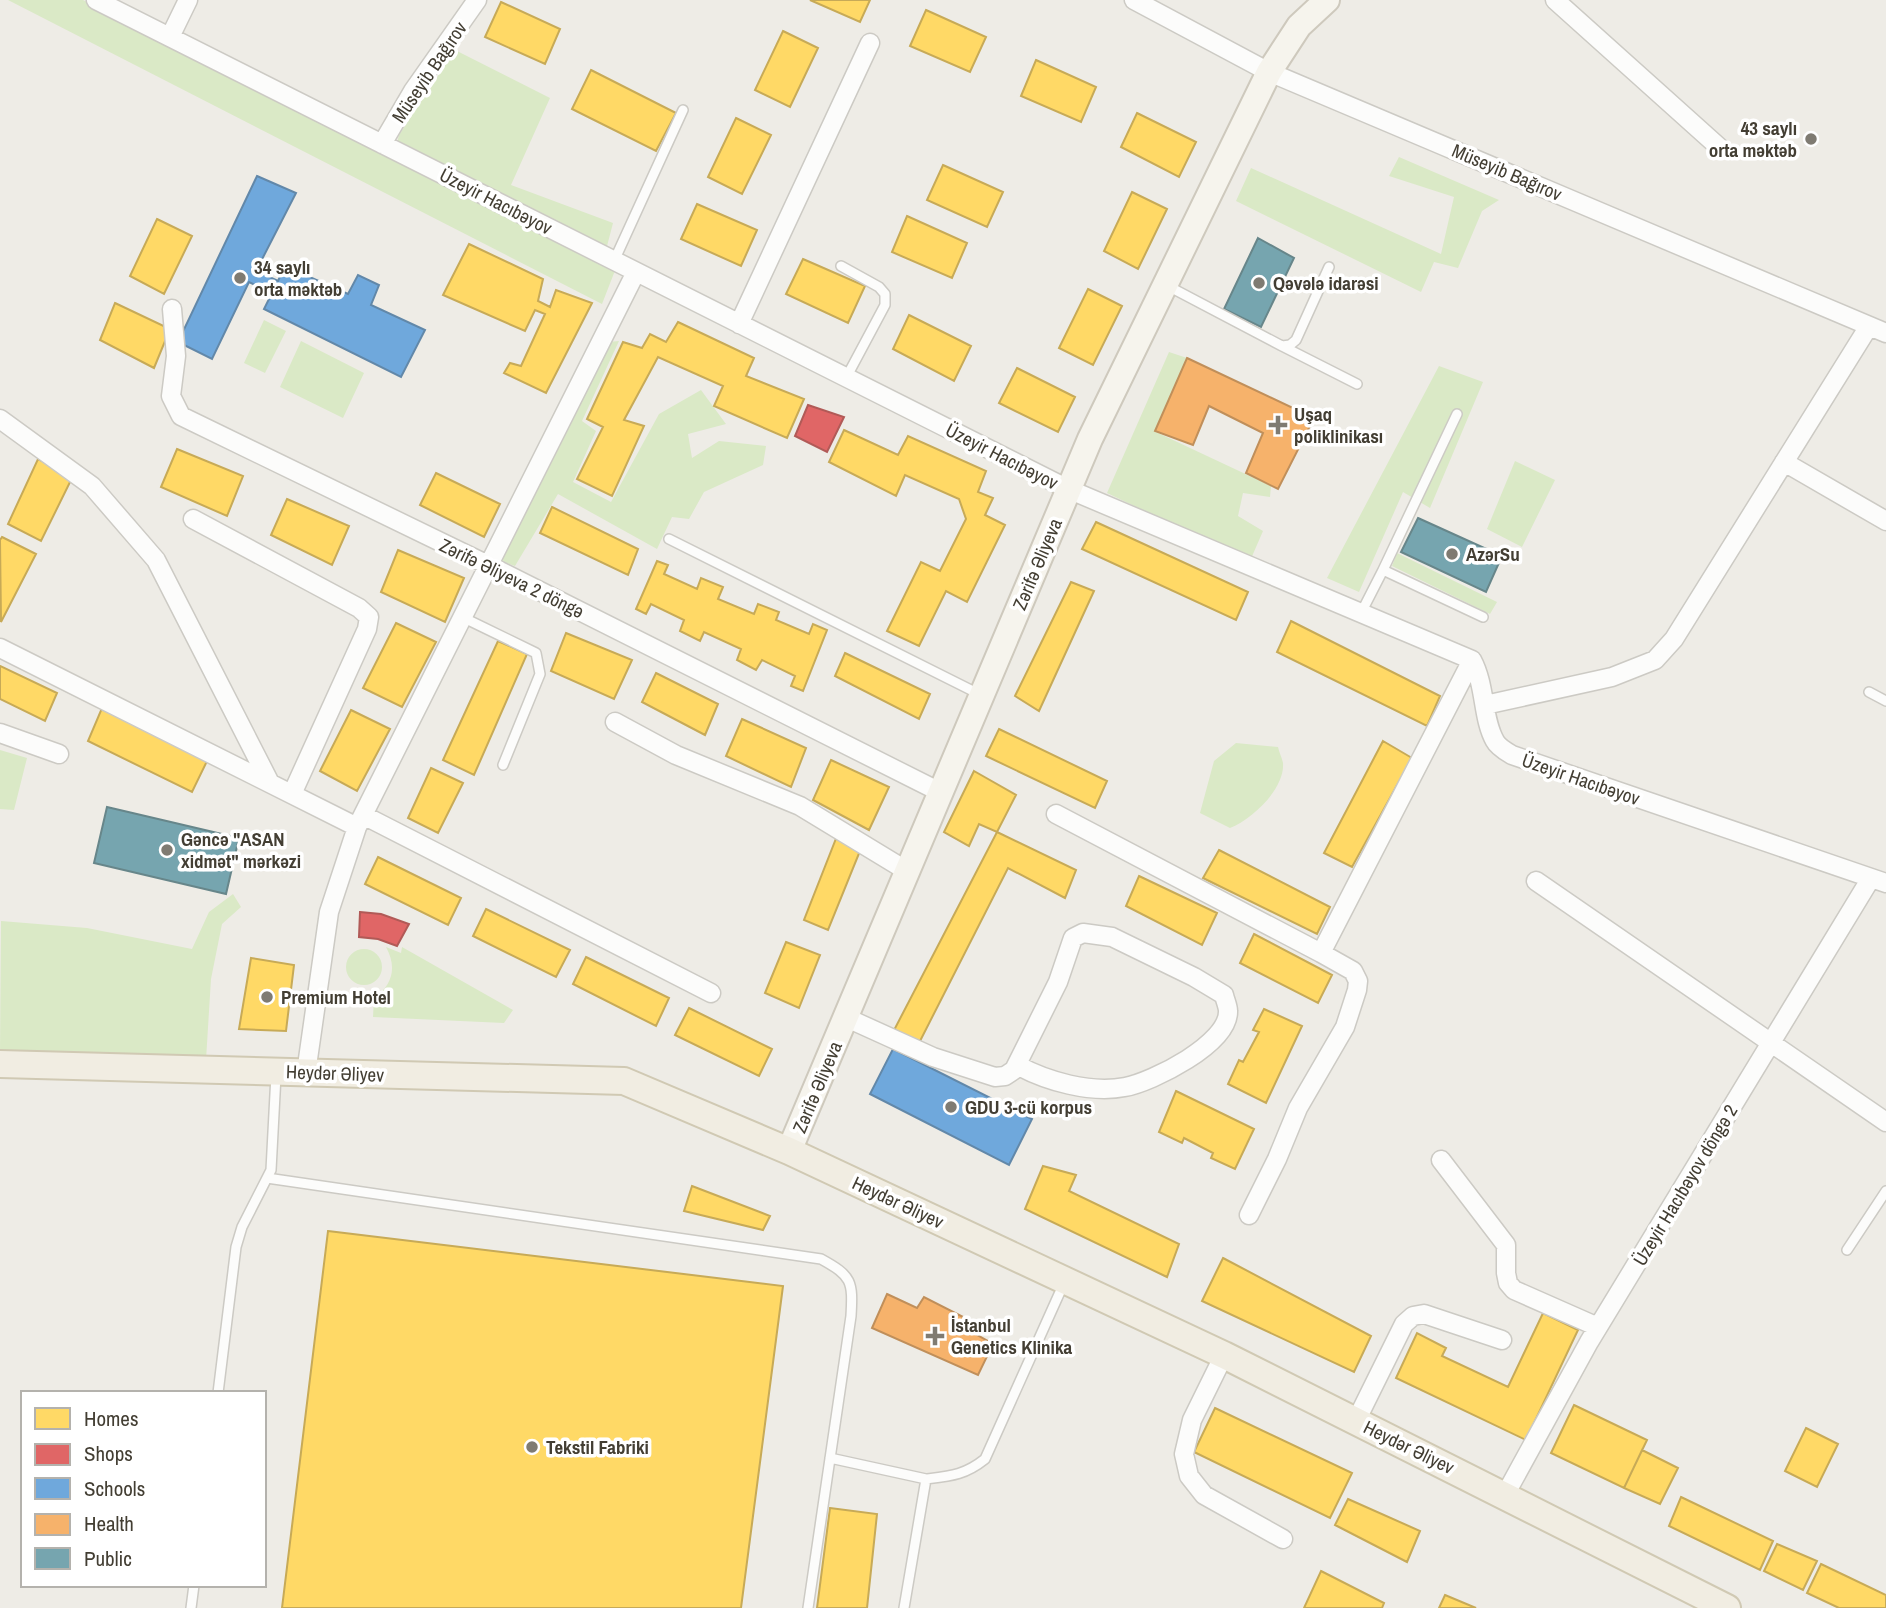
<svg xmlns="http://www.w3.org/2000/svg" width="1886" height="1608" font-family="'Archivo Narrow',sans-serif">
	<rect width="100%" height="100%" fill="#eeece6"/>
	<path fill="#dae9c6" d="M8,0H83L616,268L602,304Z
		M455,50L550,98L511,185L613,223L606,250L397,143L399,135Z
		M1399,157L1499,200L1482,211L1458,268L1434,262L1421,292L1236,201L1251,168L1441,254L1454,197L1389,176Z
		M264,320L286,331L265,373L244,363Z
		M301,341L364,373L343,418L280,387Z
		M619,341L582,421L596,431L573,482L611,502L659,414L701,390L726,424L688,434L692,458L719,441L766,446L763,465L704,492L689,519L672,517L657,549L558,494L515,566L499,560L608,342Z
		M1169,352L1187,358L1156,432L1271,486L1270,497L1243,493L1238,516L1263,531L1250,561L1107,493Z
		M1439,366L1483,382L1430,508L1403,492L1359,592L1327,578Z
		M1515,461L1555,480L1522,547L1487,529Z
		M1397,553L1497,602L1490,614L1392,566Z
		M1236,743L1278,747C1279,752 1282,758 1283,763C1285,789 1252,819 1230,828L1200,813L1214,761Z
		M0,750L27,758L14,810L0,809Z
		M233,894L241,907L222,924L211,979L206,1060L0,1053L1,921L87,928L192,949L209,912Z
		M386,947L401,953L402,947L513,1010L504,1023L373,1017L374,998C393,985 397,967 386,947Z
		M346 967a18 18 0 1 1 36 0a18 18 0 1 1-36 0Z"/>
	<path fill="#ffd966" stroke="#c7aa57" stroke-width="2" d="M810,0H870L860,22Z
		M501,2L560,29L545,64L485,37Z
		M926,10L986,37L970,72L910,46Z
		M783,31L818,48L790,107L755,90Z
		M1036,60L1096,87L1081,122L1021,96Z
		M591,70L676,113L656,151L572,109Z
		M1137,113L1196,142L1179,177L1121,147Z
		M736,118L771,135L742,194L708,177Z
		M943,165L1003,192L987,227L927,200Z
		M1132,192L1167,209L1138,269L1104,251Z
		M697,204L757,230L741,266L681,239Z
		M907,216L967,243L952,278L892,252Z
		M157,219L192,236L164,294L130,276Z
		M469,244L543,279L538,301L550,307L556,290L592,303L546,393L504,373L510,363L521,366L545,314L535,310L525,331L443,295Z
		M803,259L865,286L848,323L786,294Z
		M1088,289L1122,306L1093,365L1059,348Z
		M115,303L170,329L154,368L100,340Z
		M909,315L971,346L954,381L893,349Z
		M678,322L754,358L746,376L804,399L787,438L714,406L723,386L658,357L624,420L644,426L612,496L577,479L603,427L587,419L623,342L642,348L650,334L666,342Z
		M1017,368L1075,397L1058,432L999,403Z
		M844,430L898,455L908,436L986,471L978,492L993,498L985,515L1005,525L967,602L946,591L919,646L887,631L921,562L940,571L966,519L959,499L905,475L896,496L829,462Z
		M177,449L243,476L227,516L161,487Z
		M38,459L73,476L41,541L8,524Z
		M436,473L500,504L484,537L420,505Z
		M287,499L349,526L332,565L271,535Z
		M552,507L638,549L628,575L540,533Z
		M1096,522L1248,592L1236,620L1082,549Z
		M2,537L36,554L1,622L0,540Z
		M398,550L464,578L445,622L381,592Z
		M657,561L668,565L664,574L697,589L701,578L723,587L718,599L754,614L758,604L779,612L776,620L809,634L813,624L827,630L803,691L791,686L795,676L762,660L756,670L737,660L741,649L704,632L700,641L680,631L684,620L651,604L646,614L636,609Z
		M1071,582L1094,591L1039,711L1015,696Z
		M1291,621L1440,696L1427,726L1277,652Z
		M396,623L436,642L402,707L363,688Z
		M566,633L632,660L614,699L551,671Z
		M498,641L527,654L474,775L443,760Z
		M845,653L930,694L919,719L835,676Z
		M0,666L57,693L45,721L0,699Z
		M656,673L718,704L705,735L642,702Z
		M102,708L208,759L192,792L88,741Z
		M351,710L390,729L357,791L320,771Z
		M742,719L806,748L791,787L726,756Z
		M999,729L1107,781L1095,808L986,756Z
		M1383,741L1412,758L1352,867L1324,853Z
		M831,760L889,787L869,830L813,800Z
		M431,768L463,783L438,833L408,818Z
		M974,771L1016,795L997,832L979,824L969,846L944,832Z
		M997,832L1076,870L1065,898L1008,868L917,1047L891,1036Z
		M837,836L862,846L828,930L804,920Z
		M1219,850L1330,907L1317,934L1203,878Z
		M378,857L461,898L448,925L365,884Z
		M1139,876L1217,913L1202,945L1126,906Z
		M486,909L570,950L556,977L473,936Z
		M1254,934L1332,975L1318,1003L1240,963Z
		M786,942L820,955L799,1008L765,993Z
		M586,957L669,998L656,1026L573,984Z
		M251,958L294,965L286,1031L239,1029Z
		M689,1008L772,1049L759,1076L675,1035Z
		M1264,1009L1302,1026L1266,1103L1228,1084L1239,1060L1243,1062L1259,1032L1253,1030Z
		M1176,1091L1254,1129L1235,1169L1211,1158L1213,1153L1184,1138L1182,1143L1159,1132Z
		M1043,1166L1076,1175L1069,1191L1179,1244L1167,1277L1025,1209Z
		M692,1186L770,1216L763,1230L684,1211Z
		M328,1231L783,1286L741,1608H282Z
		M1223,1258L1371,1336L1354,1372L1202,1301Z
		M1543,1313L1578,1330L1526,1440L1396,1378L1417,1333L1446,1348L1442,1356L1508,1387Z
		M1574,1405L1647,1440L1624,1488L1551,1453Z
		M1215,1408L1352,1473L1330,1518L1194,1452Z
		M1806,1428L1838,1444L1817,1487L1785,1471Z
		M1642,1450L1678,1468L1660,1504L1624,1488Z
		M1681,1497L1773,1541L1760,1570L1669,1526Z
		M1348,1499L1420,1531L1407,1562L1335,1525Z
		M830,1508L877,1514L867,1608H817Z
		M1777,1544L1817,1561L1803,1590L1764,1571Z
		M1821,1564L1886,1595V1608H1839L1807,1593Z
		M1321,1571L1384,1603L1382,1608H1304Z
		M1445,1595L1476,1608H1439Z"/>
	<path fill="#e06666" stroke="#b15a57" stroke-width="2" d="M808,405L844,417L827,452L795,436Z
		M360,912L381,914L409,924L397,946L378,939L359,937Z"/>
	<path fill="#6fa8dc" stroke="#6288a9" stroke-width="2" d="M257,176L296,193L256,271L278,281L285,266L348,294L358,275L379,285L371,305L425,330L401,377L264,309L272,293L249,282L212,359L178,342Z
		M893,1049L1032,1119L1009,1165L870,1094Z"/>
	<path fill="#f6b26b" stroke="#c08f5a" stroke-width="2" d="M1187,358L1314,418L1278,489L1246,473L1263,433L1209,406L1193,445L1155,431Z
		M887,1294L917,1308L924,1297L969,1320L965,1328L993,1344L978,1375L872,1328Z"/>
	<path fill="#76a5af" stroke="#67868a" stroke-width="2" d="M1258,238L1294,258L1261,327L1224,309Z
		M1418,518L1502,556L1486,592L1401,552Z
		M107,807L239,838L226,894L94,863Z"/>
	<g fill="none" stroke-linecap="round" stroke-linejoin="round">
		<defs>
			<path id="lane" d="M614,261L683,110
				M841,266L879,287L885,294V305L846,378
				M1166,285L1282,346L1290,345L1296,340L1329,267
				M1282,346L1357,384
				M669,539L979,694
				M1383,570L1457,414
				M1361,613L1383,570L1483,617
				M462,617L536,653L540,674L503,765
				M1869,692L1886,701
				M267,1178L821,1259C852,1276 853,1281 851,1316L808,1608
				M1847,1250L1886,1191
				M218,1393L236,1247L242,1227L271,1170L276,1075
				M830,1458L926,1479L904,1608
				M926,1479C951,1476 965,1475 985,1459L1064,1283
				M191,1608L194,1585"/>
			<path id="street" d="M96,0L1068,489L1472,660C1486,686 1482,718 1495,741C1498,747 1507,752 1512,755L1886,883
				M1134,0L1269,72L1886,333
				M1555,0L1721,149
				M170,37L188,0
				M382,144L413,91L477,0
				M172,309L176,356L171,396L181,416L488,565L940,792
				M739,324L870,43
				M0,419L92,486L156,560L270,783
				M1784,462L1886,521
				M193,519L359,608L369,617L367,629L292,794
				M0,648L357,827
				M1485,705L1612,677L1655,660L1674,639L1869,326
				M615,722L676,755L800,806L907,871
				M0,733L59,754
				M1056,814L1321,953L1472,660
				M363,815L711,993
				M1536,881L1886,1122
				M847,1018L933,1057L995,1077L1005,1076L1014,1070L1058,982L1073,938L1083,933L1112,937L1194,977L1224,995C1225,1000 1228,1006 1228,1011C1229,1044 1152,1082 1125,1087C1091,1094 1046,1081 1017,1065
				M306,1073L329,912L357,827L636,272
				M1441,1160L1506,1245V1273L1508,1283L1514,1290L1598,1327
				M1249,1215L1277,1159L1298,1108L1345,1027L1357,990L1358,981L1353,971L1321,953
				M1224,1355L1192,1420L1184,1454L1189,1476L1204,1495L1283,1539
				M1356,1421L1404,1324L1413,1316L1424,1314L1502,1340
				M1505,1495L1589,1342L1871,878"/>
			<path id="secondary" d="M789,1151L1090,439L1269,72L1299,26L1327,0"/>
			<path id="primary" d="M0,1064L624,1081L789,1151L1224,1355L1727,1608"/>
		</defs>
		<use href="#lane" stroke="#cccac4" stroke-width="12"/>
		<use href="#street" stroke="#cccac4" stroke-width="21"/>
		<use href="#secondary" stroke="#cec9bd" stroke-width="28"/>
		<use href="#primary" stroke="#d0c9b3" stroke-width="30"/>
		<use href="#lane" stroke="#fcfcfb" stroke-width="9"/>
		<use href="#street" stroke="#fcfcfb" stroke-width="18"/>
		<use href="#secondary" stroke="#f6f4ed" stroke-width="24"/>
		<use href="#primary" stroke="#f1ede2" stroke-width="26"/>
	</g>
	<g fill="#7f7b72" stroke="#fff" stroke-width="2.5">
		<circle cx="1811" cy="139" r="7"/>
		<circle cx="240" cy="278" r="7"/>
		<circle cx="1259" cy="283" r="7"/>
		<path d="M1274.5 414.5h7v7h7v7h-7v7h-7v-7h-7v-7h7z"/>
		<circle cx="1452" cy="554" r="7"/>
		<circle cx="167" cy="850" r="7"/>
		<circle cx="267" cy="997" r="7"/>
		<circle cx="951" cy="1107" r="7"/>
		<path d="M931.5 1325.5h7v7h7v7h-7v7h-7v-7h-7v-7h7z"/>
		<circle cx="532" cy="1447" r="7"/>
	</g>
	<g text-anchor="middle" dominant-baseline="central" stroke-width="7" stroke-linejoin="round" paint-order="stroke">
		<g font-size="19" fill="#433e33" stroke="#fff">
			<text transform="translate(429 72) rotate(-56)">Müseyib Bağırov</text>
			<text transform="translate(1507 172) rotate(23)">Müseyib Bağırov</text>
			<text transform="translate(496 201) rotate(27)">Üzeyir Hacıbəyov</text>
			<text transform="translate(1002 456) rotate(27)">Üzeyir Hacıbəyov</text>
			<text transform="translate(1037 564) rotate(-67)">Zərifə Əliyeva</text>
			<text transform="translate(512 578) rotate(26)">Zərifə Əliyeva 2 döngə</text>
			<text transform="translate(1581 779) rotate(19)">Üzeyir Hacıbəyov</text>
			<text transform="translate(335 1073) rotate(2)">Heydər Əliyev</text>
			<text transform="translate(817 1087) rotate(-67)">Zərifə Əliyeva</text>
			<text transform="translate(1685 1185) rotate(-59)">Üzeyir Hacıbəyov döngə 2</text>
			<text transform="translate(898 1202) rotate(25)">Heydər Əliyev</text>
			<text transform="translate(1409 1447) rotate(26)">Heydər Əliyev</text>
		</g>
		<g font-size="19" font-weight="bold" fill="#433e33" stroke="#fff" text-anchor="start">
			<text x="1797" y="128" text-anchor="end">43 saylı<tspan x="1797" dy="22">orta məktəb</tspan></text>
			<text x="254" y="267">34 saylı<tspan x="254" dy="22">orta məktəb</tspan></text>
			<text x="1273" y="283">Qəvələ idarəsi</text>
			<text x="1294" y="414">Uşaq<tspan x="1294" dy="22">poliklinikası</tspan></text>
			<text x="1466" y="554">AzərSu</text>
			<text x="181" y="839">Gəncə "ASAN<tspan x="181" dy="22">xidmət" mərkəzi</tspan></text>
			<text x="281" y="997">Premium Hotel</text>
			<text x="965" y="1107">GDU 3-cü korpus</text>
			<text x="951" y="1325">İstanbul<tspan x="951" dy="22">Genetics Klinika</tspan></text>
			<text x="546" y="1447">Tekstil Fabriki</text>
		</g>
	</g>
	<rect x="21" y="1391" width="245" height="196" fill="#ffffff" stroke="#b4b2ad" stroke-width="2"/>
	<rect x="35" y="1408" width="35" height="21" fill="#ffd966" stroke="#b4b2ad" stroke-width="2"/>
	<text x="84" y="1426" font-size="21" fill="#433e33">Homes</text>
	<rect x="35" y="1444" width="35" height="21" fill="#e06666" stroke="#b4b2ad" stroke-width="2"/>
	<text x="84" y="1461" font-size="21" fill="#433e33">Shops</text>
	<rect x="35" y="1478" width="35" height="21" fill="#6fa8dc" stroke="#b4b2ad" stroke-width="2"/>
	<text x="84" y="1496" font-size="21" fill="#433e33">Schools</text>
	<rect x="35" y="1514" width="35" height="21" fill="#f6b26b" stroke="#b4b2ad" stroke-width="2"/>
	<text x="84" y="1531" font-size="21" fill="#433e33">Health</text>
	<rect x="35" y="1548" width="35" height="21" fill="#76a5af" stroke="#b4b2ad" stroke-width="2"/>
	<text x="84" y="1566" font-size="21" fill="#433e33">Public</text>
</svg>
